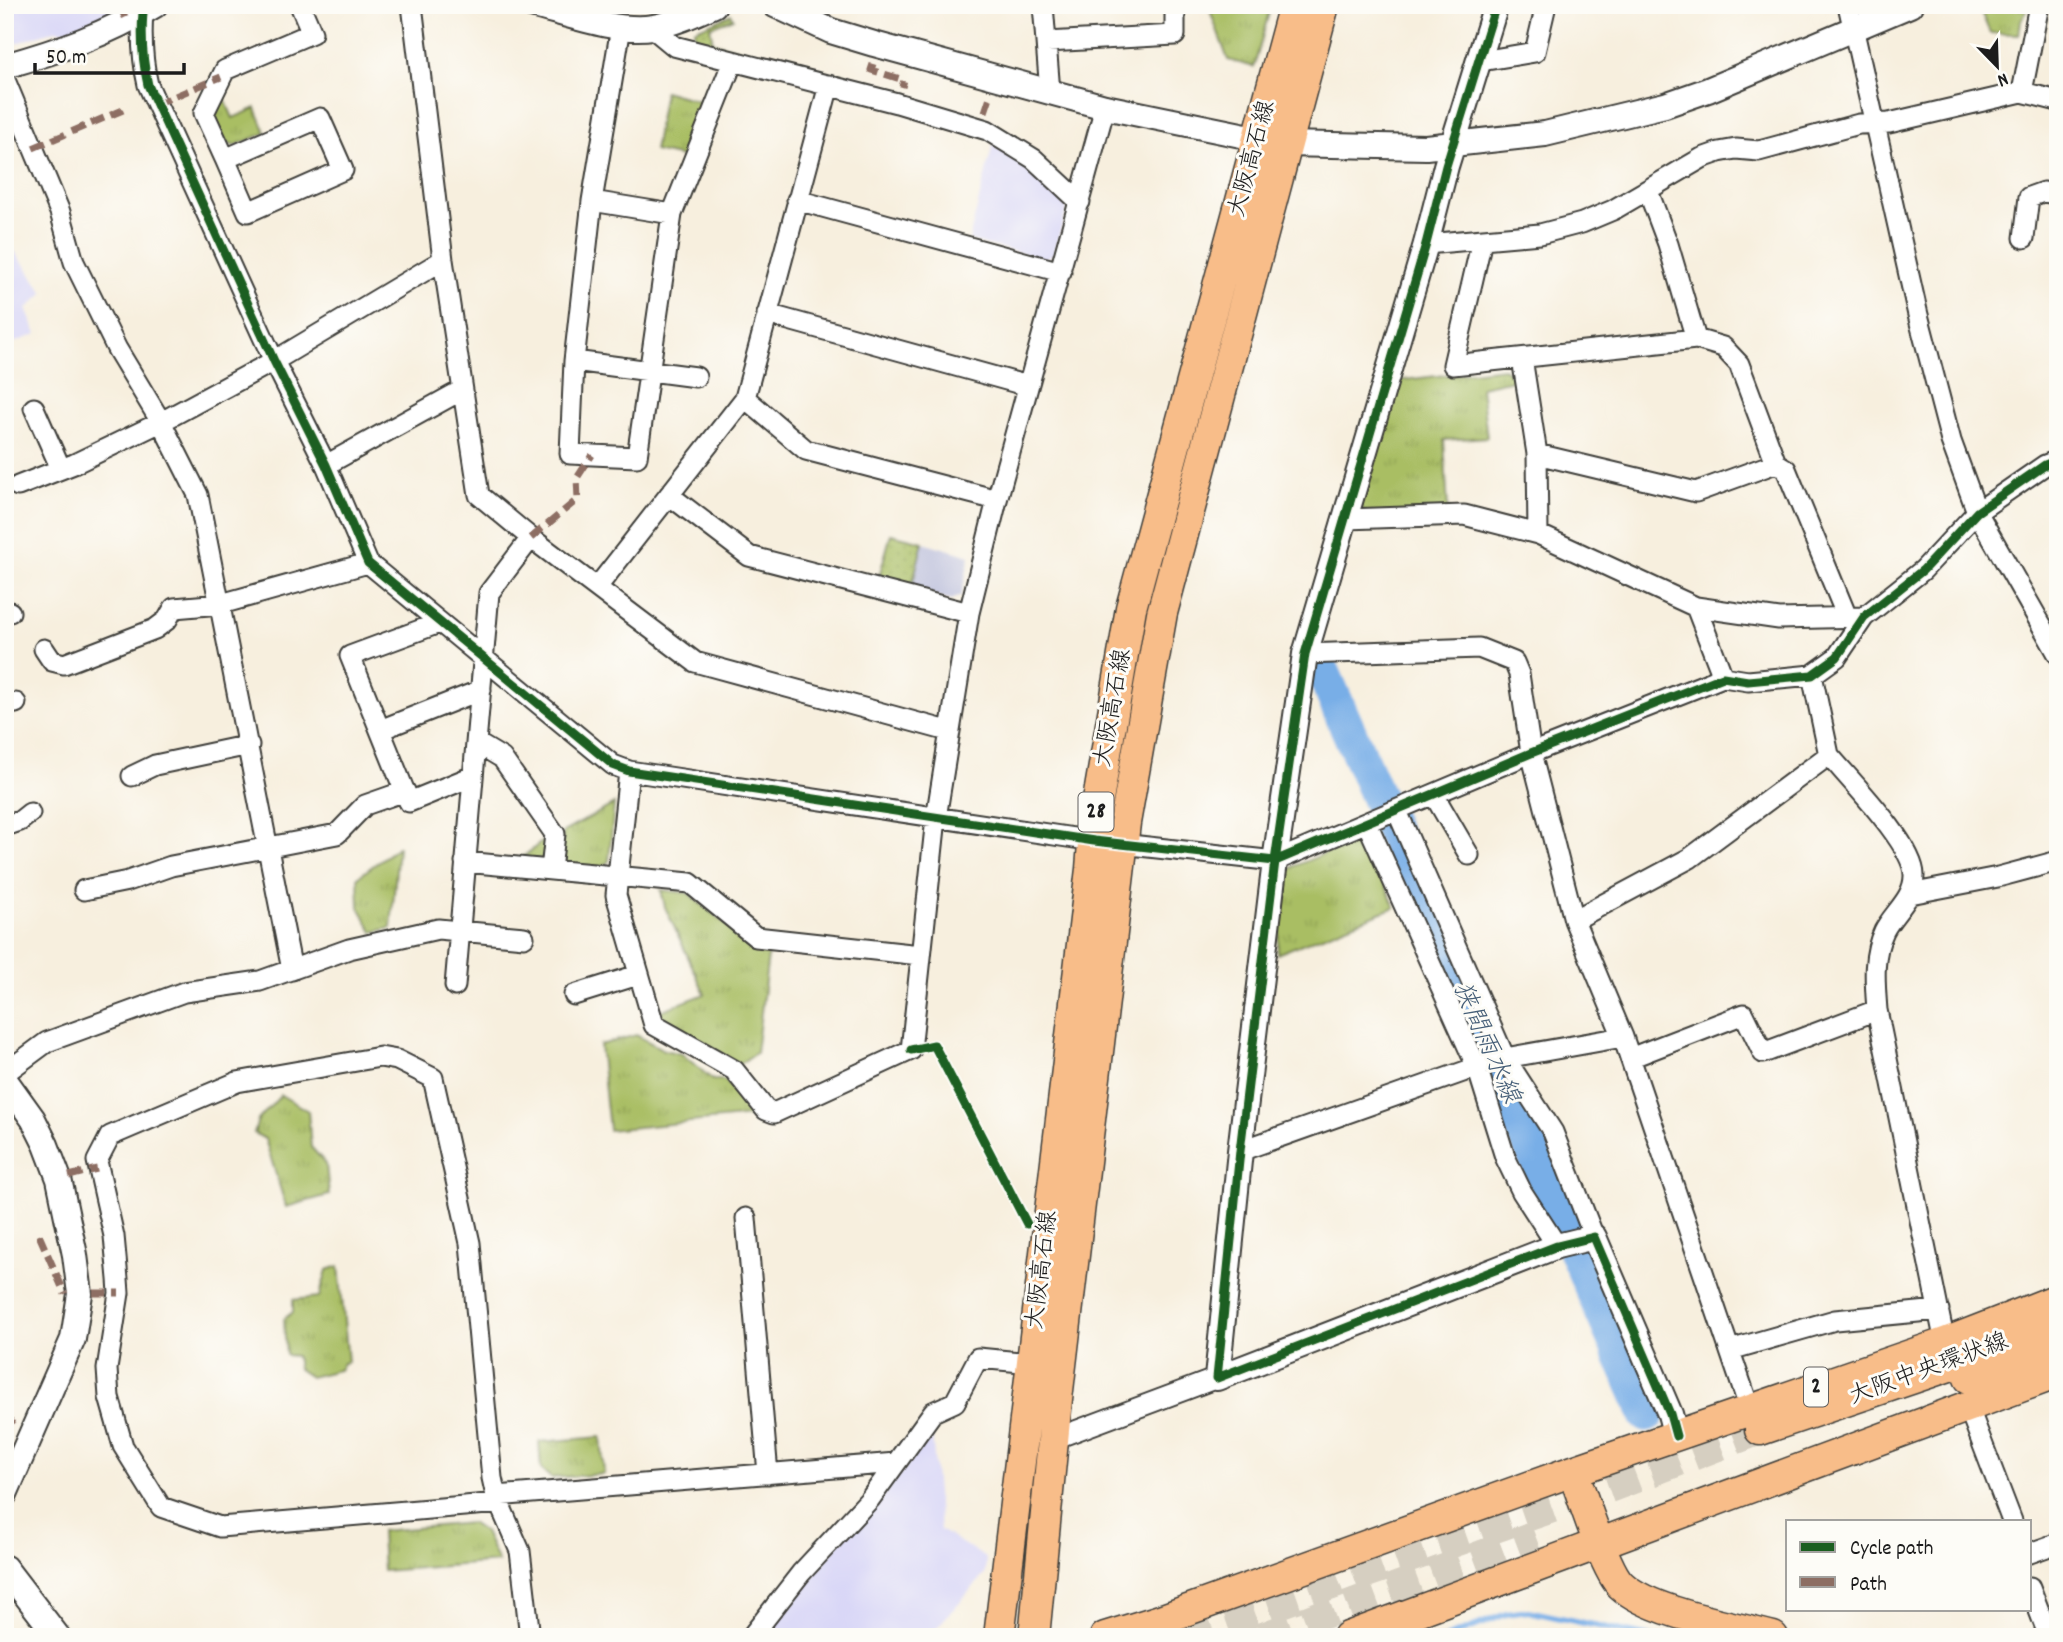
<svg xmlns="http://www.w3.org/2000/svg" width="2063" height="1642" font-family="Dekko,'Klee One',sans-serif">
	<defs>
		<pattern id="grass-dots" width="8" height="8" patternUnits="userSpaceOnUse" patternTransform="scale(1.75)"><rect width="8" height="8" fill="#a9be63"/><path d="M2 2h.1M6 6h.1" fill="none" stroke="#91a355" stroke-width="1.8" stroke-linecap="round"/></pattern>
		<pattern id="park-tufts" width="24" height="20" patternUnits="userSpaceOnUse" patternTransform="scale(1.75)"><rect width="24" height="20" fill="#a9be63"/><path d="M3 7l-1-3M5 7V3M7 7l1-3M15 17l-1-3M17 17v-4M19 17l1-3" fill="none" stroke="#91a355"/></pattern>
		<pattern id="garden-furrows" width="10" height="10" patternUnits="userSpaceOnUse" patternTransform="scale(1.75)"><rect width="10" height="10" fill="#a9be63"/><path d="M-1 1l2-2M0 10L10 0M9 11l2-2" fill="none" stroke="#91a355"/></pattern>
	</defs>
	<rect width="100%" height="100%" fill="#fdfcf7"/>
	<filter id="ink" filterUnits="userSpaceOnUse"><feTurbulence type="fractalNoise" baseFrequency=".0143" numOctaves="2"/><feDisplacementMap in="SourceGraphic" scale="14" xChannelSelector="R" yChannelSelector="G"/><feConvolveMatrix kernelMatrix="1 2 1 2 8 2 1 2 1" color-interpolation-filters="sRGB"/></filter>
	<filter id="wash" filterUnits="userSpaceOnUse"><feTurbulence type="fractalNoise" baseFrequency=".00686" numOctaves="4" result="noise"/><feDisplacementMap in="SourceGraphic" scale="28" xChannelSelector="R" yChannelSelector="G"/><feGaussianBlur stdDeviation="1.57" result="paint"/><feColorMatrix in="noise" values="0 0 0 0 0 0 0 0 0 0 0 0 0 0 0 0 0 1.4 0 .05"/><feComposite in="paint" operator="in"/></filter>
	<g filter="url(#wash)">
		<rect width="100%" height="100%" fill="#f7efde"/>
		<path fill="#d9d7f7" d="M5,5H111L116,14L72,31L55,30L5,47Z
			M993,144L1016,158L1064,198L1067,209L1053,254L1044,259L969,240Z
			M5,237L44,293L26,309L37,334L5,346Z
			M932,1432L940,1530L986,1558L985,1574L928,1637H766L845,1536L880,1500Z"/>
		<path fill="#c0c2dd" d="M923,542L970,556L961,596L951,600L911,589Z"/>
		<path fill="url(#grass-dots)" stroke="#626d40" stroke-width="2" d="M731,14L733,18L710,27L713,42L784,62L783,65L695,41L694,30Z
			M891,534L923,542L911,589L878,580Z"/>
		<path fill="url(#park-tufts)" stroke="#626d40" stroke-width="2" d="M1208,5H1271L1254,67L1228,60Z
			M1978,5H2029L2021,21L2019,34L1990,33Z
			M664,91L709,104L687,158L654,151Z
			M222,93L233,118L256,108L266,133L234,146L226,143L212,112Z
			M1504,368L1512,375L1513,380L1481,387L1487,437L1444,440L1448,510L1367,515L1360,506L1396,381Z
			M614,804L609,861L602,867L567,865L561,857L563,832Z
			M1357,840L1367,843L1395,907L1277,954L1285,875L1292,867Z
			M398,847L391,928L373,932L359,907L358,877Z
			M661,890L688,893L753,946L769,948L756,1053L739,1064L662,1019L660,1011L705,994L665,907Z
			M636,1035L664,1050L682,1054L713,1080H725L752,1116L609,1130L600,1045Z
			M281,1095L308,1111L311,1147L326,1164L329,1195L286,1207L265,1139L254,1133L258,1120Z
			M339,1266L348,1362L343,1363L339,1370L310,1377L298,1369L296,1356L286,1355L284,1319L293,1312V1300L319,1297L327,1270Z
			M601,1437L604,1474L551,1478L541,1469L539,1442Z
			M471,1523L484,1532L498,1562L383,1571L381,1531Z"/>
		<path fill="url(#garden-furrows)" stroke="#626d40" stroke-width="2" d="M548,837L546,855L537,861L519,860Z"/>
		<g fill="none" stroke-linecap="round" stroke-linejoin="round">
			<path stroke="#78aee7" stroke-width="6" d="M1448,1637L1506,1614L1528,1611L1650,1637"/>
			<path stroke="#78aee7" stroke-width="35" d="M1323,672L1647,1415"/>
		</g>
	</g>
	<g filter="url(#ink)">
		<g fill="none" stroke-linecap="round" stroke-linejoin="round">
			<path stroke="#d6cfc1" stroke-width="30" stroke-dasharray="30 15" stroke-linecap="butt" d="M1184,1637L1609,1488L1760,1430
				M1263,1637L1535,1535"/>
			<defs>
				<path id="minor" d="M412,5L443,260L479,495L531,538L695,662L948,731
					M1043,5L1050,92
					M1848,5L1918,315L1951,441L1977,512L2058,654
					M143,12C141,38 142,60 148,85L274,361L326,465L368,563L613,765L629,771L1094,841L1275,861L1531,753L1723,677L1748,681L1812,675L1837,657L1864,617L1923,570L1977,512L2045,465L2058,460
					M621,27L592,201L574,361L570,454L637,457L672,214L733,61
					M651,27L674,46L897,103L987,130L1034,159L1080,202
					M1047,42L1175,35V5
					M1481,61L1535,52L1546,5
					M5,80L60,212L74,262L117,349L161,422L74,464L18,486
					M2022,92L2039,5
					M225,159L248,212L343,170L320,118L225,159L204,113L225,70L312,33L300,5
					M1648,191L1668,244L1696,339
					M797,200L1061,272
					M592,201L672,214
					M2024,238L2029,197L2043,192L2058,194
					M1482,240L1453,365L1696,339L1723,347L1739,364L1776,463L1696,492L1537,454
					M1426,244L1540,234L1582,223L1613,210L1702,158L1719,152L1736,149L1759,151L1859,124L1889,123L2022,92L2058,101
					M767,314L1028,386
					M1522,358L1537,454L1538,534
					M574,361L696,377
					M745,398L806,450L997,500
					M34,408L61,469
					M1776,463L1786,469L1847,617
					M326,465L462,390
					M669,495L749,556L969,613
					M1346,519L1464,515L1538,534L1696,607L1779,619L1864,617
					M598,586L745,398L829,85
					M1696,607L1723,677
					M5,610L10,612
					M439,623L350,656L409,802L473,776
					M44,649L52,661L64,664L155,629L167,620L174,608L221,604L368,563
					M1305,654L1479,648L1514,662L1519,674L1531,753L1574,920L1623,1037L1750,1410
					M5,704L16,703
					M380,730L481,690
					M477,743L502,758L555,834L551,870
					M1829,755C1849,779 1915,846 1914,876C1914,898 1893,913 1884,931C1872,956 1875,983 1877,1010L1945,1343
					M629,771L616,895L654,1025L734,1070L766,1110L774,1113L911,1050L936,818L969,613L997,500L1105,107
					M132,776L155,765L249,745
					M1434,795L1469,855
					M1397,811L1505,1058L1553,1132L1594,1237
					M1367,823L1477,1067L1505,1157L1522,1192L1557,1246
					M5,826L20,821L30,813
					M465,862L690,883L756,937L920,955
					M84,890L128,881L171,866L337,834L365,805L405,791
					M1910,894L1998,877L2058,861
					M1574,920L1690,858L1829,755L1812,675
					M292,970L198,495L161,422L274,361L443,260
					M455,986L489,593L531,538
					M574,995L638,975
					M1630,1058L1744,1014L1763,1053L1877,1010
					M5,1073L47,1042L184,992L260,981L349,949L438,929L524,937
					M1240,1151L1477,1067L1505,1058L1623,1037
					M746,1218L768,1474
					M1730,1350L1835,1320L1939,1310
					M1968,1406L2012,1521
					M1054,1439L1217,1378
					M496,1496L896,1463
					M499,1503L220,1527L161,1507L123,1446L109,1397L107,1369L119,1293L118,1279L114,1236L97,1161L110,1136L237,1082L248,1080L380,1057L397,1060L433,1078L470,1243L492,1478L496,1496L520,1551L530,1637
					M2030,1553L2058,1543
					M2030,1587L2049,1637
					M751,1637L801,1573L870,1499L933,1412L955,1402L978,1358L1031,1363"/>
				<path id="tertiary" d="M531,5C567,14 617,33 653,27C675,23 694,14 714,5
					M775,5L831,31L874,44L1105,107L1285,144L1426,147L1545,134L1665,105L1708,90L1910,5
					M1496,5L1446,166L1426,244L1305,654L1275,861L1240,1151L1217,1378L1557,1246L1594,1237L1670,1414L1676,1436
					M5,66C58,51 108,34 155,5
					M5,1080L33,1119L46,1145L59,1179L75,1255L80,1294L73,1339L5,1494
					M5,1568L58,1637"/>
				<path id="primary" d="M1969,1378L2058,1347
					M1760,1430L1949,1366L2058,1322
					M1573,1471C1582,1495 1605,1570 1621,1585C1651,1613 1733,1626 1773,1637
					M999,1637L1091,869L1095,818L1131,608L1294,5
					M1034,1637L1057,1399L1125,823L1162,613L1324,5
					M1105,1637L1160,1620L1573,1471L1945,1343L2058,1299
					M1348,1637L2058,1373"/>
			</defs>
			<use href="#minor" stroke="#3d3c39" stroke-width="23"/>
			<use href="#tertiary" stroke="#3d3c39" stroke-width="28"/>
			<use href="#primary" stroke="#3d3c39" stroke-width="33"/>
			<use href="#minor" stroke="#fff" stroke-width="19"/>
			<use href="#tertiary" stroke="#fff" stroke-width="24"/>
			<use href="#primary" stroke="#f8bd89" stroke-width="30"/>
			<path stroke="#8d6e63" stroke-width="7" stroke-dasharray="14 7" stroke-linecap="butt" d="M119,5L127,21
				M873,64L871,70L904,80L902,87
				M156,104L221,77
				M985,112L990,97
				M33,148L123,110
				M531,538L578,499L577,478L592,455
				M69,1176L97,1169
				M39,1235L65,1294
				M93,1293H119
				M5,1425L14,1420"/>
			<defs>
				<path id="cycleway" d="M1496,5L1446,166L1426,244L1305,654L1275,861L1240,1151L1217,1378L1557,1246L1594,1237L1670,1414L1676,1436
					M143,12C141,38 142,60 148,85L274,361L326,465L368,563L613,765L629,771L1094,841L1275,861L1531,753L1723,677L1748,681L1812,675L1837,657L1864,617L1923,570L1977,512L2045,465L2058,460
					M911,1050L934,1045L1027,1224"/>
			</defs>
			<use href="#cycleway" stroke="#fdfcf7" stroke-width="13"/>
			<use href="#cycleway" stroke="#1b5e20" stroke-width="9"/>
		</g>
	</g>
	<g text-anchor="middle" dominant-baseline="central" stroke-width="6" stroke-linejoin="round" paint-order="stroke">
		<g fill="#fdfcf7" stroke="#605f5e" stroke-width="2">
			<rect x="1078.5" y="792.5" width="35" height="39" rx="5"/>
			<rect x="1804" y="1367.5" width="24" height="39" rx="5"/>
		</g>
		<g font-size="23" font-weight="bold" fill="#1c1c1c">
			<text x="1096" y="812">28</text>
			<text x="1816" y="1387">2</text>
		</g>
		<g font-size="24" fill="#1c1c1c" stroke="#fdfcf7">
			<text transform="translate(1253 159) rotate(-75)">大阪高石線</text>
			<text transform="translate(1114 708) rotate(-80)">大阪高石線</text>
			<text transform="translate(1043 1270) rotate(-83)">大阪高石線</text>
			<text transform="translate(1929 1370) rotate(-20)">大阪中央環状線</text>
		</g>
		<g font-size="26" font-style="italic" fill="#455e77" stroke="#fdfcf7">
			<text transform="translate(1485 1043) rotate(66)">狭間雨水線</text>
		</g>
	</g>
	<rect width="2063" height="1642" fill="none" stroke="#fdfcf7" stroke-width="28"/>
	<rect x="1786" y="1520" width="245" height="91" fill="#fdfcf7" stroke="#a3a29f" stroke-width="2"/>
	<rect x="1800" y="1542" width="35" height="10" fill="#1b5e20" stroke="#a3a29f" stroke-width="2"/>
	<text x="1850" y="1554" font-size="21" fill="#1c1c1c">Cycle path</text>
	<rect x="1800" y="1577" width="35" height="10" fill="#8d6e63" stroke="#a3a29f" stroke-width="2"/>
	<text x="1850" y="1590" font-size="21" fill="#1c1c1c">Path</text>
	<g transform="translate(1997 66) rotate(157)" stroke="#fdfcf7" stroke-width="5" paint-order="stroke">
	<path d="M0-5L12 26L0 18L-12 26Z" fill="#1c1c1c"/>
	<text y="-10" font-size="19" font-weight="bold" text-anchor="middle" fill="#1c1c1c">N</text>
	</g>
	<path d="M35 63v10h149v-10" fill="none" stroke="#1c1c1c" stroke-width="3.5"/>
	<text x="46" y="63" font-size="21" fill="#1c1c1c" stroke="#fdfcf7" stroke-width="5" paint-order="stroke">50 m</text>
</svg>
